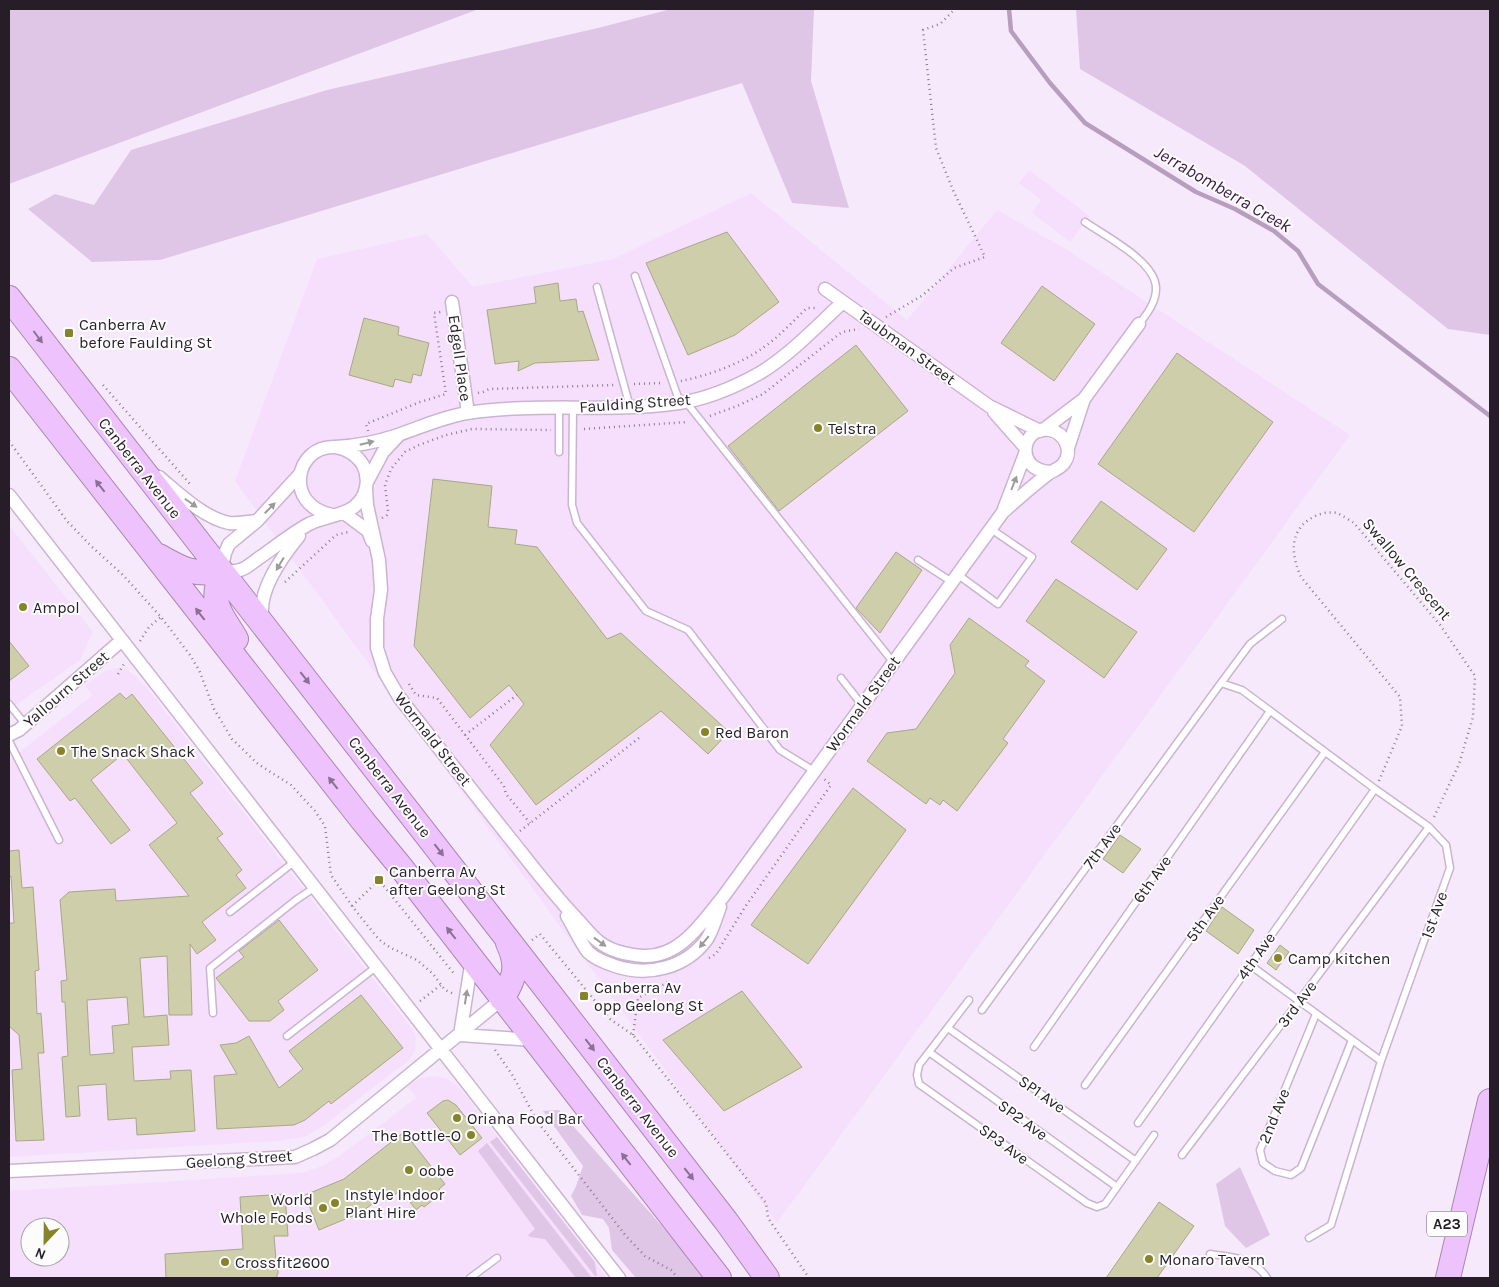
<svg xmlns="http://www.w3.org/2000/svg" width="1499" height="1287" font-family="Karla,sans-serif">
	<rect width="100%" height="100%" fill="#f7e9fc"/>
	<path fill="#f5dffd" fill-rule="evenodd" d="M1029,170L1090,216L1070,242L1032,213L1041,200L1019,183Z
		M751,193L907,320L997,210L1066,249L1350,435L777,1223L235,481L317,259L427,234L473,287L613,259Z
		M9,525L93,632L80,660L9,710Z
		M117,668L125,669L133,674L147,688L375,981L413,1030L416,1036L415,1051L409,1060L322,1127L304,1137L279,1141L9,1157V760L93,695L85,686L105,671Z
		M433,1076L446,1078L459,1087L607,1278H9V1191L287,1174L305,1172L322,1166L338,1157L416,1098L407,1086L421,1078ZM30,1227H60V1257H30Z"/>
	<path fill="#dfc6e7" d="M9,9H479L9,184Z
		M671,9H814L811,81L849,208L792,203L742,83L160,260L92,262L28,209L55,194L94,205L131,150L327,90L598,28Z
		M1076,9H1490V335L1448,329L1245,166L1080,69Z
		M559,1110L708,1278H636L612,1250L609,1228L603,1219L582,1215L571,1196L576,1186L583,1166L543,1111Z
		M497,1137L595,1262L597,1276H595L490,1142Z
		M487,1143L592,1278H576L545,1239L530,1237L528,1235L535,1229L478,1151Z
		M1240,1167L1270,1235L1246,1248L1225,1226L1216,1184Z"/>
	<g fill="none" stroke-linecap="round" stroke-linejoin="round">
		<path stroke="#b79ebf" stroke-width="4.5" d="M1009,9L1011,31L1050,83L1085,123L1196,192L1235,209L1274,231L1298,251L1318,284L1490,416"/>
	</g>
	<path fill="#ceceaa" stroke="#a8a885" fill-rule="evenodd" d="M727,232L779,302L735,335L688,355L646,263Z
		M558,283L560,301L576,299L578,312L583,311L599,360L535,363L518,371L519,361L495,364L487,310L536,303L534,287Z
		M1042,286L1095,324L1054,381L1001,343Z
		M364,318L399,327L398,335L429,343L421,376L413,374L411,383L395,379L393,387L349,375Z
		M856,345L908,411L779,511L728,446Z
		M1177,353L1273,422L1194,532L1098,464Z
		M433,479L492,486L488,527L517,530L515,544L537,547L607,639L621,633L729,732L708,754L661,711L536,805L490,745L524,704L509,685L470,718L414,646Z
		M1101,501L1167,549L1137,590L1071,542Z
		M896,552L922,570L880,633L856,608Z
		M1056,579L1137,632L1104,678L1026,621Z
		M969,618L1029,661L1025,666L1045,681L1003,739L1008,743L957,811L943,800L940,805L930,798L926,804L867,761L887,733L916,729L955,673L950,645Z
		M9,641L29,666L9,681Z
		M120,693L126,699L132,694L203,783L190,793L223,834L217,838L242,870L236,875L246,888L202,922L216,940L197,954L190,944L192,1015H169L167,956L140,958L144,1017L167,1015L169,1045L132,1047L134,1081L171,1079L170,1071L191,1070L195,1131L137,1135L136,1118L108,1120L106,1084L78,1086L80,1116L66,1117L62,1057L68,1056L65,1002H62L61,981L67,980L60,900L69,892L115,889L116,901L189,896L149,845L177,823L123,754L91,780L130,830L111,844L75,798L70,801L37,759ZM127,997L129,1024L112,1026L114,1053L90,1055L87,1000Z
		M853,788L906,830L808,964L751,925Z
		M1120,835L1141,849L1123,873L1103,859Z
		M19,850L22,888L33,887L39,970L35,971L37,1014L41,1013L44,1053H38L44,1140L16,1141L12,1070L22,1069L19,1035L9,1026V923H14L11,876L9,877V851Z
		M1222,907L1254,930L1238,954L1206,931Z
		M279,920L318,970L278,1001L284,1010L270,1021H249L216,978L244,957L239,951Z
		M1280,945L1289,952L1276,970L1267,963Z
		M742,991L802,1067L724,1111L663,1040Z
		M361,995L403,1048L331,1104L329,1101L305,1120L294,1125L217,1129L214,1076L237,1074L220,1045L236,1043L249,1036L279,1088L303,1069L289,1051Z
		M448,1100L456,1105L482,1138L460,1155L427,1113L443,1101Z
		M404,1132L445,1184L439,1189L442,1193L424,1207L422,1205L416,1210L401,1190L386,1201L383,1196L360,1213L319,1230L305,1195L344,1179Z
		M285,1194L288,1236H274L276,1260H278V1274H277V1278H166L165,1254L243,1249L240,1197Z
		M1159,1202L1194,1226L1157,1278H1106Z"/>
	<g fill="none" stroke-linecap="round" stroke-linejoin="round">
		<defs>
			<path id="lane" d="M1085,222C1105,236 1157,262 1156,289C1156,302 1147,314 1139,324
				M635,276L680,403
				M597,287L630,407
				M686,402L893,662
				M573,408L572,505L577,523L646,611L688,630L780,750L814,771
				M559,452V408
				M918,560L952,582
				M957,574L998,604L1032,557L991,529
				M841,678L862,705
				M1221,683L1242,690L1375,789L1429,827L1446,845L1450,868L1381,1061L1331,1225L1309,1238
				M9,704L25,724
				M9,741L59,840
				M230,912L294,862
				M1250,965L1381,1061
				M969,1000L919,1065L917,1075L919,1084L1087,1203L1097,1207L1105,1204L1154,1135
				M982,1010L1221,683L1250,644L1282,619
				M213,1013L210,968L296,900L314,888
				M1316,1014L1260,1150L1263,1163L1275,1171L1291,1175L1301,1168L1352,1040
				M948,1028L1136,1161
				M287,1036L376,967
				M1034,1047L1270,711
				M929,1052L1117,1187
				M1085,1085L1325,752
				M1138,1123L1375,789
				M1182,1155L1299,1001L1429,827
				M1210,1254C1231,1257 1255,1258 1267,1278
				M470,1278L497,1258"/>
			<path id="street" d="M825,289L989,406L1040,431
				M452,302L468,413
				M994,412L1025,447
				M1043,430L1084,399L1139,324
				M335,447C357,446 377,442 398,435C421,427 443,417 467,413C537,402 609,413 679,403C707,399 735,387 760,373C791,354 817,326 843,302
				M1068,448L1084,399
				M300,474L257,521L229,544L225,553L221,571C227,571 234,572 240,570C247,568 253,562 259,558C275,547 292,533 309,524C322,517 346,515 355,506C367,496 370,479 363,465C357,455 346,448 335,447C295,445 283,505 332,515
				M159,477C178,493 204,518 229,523C238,524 248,522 257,521
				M367,482L383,452L399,435
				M366,488L367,505L379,560L381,590L377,619V648L385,673L399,697C440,749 480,801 521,852C539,875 557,898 577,919C584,926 590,935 598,941C610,951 628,955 644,956C681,957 702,922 723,897L1003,512C1018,499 1032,486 1048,474C1053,470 1060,469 1064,463C1073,451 1065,433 1050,430C1022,424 1013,470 1050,472
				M9,495L619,1278
				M1004,509L1025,454
				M344,513L368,531L372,541
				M263,620C256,592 282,557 299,536
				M9,735L19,730L122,640
				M567,916C574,927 580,942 588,952C595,959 606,963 615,966C648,977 686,968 707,939C713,930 716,917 720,907
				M460,1035L472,959
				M460,1035L534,1040
				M9,1171L295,1157L313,1149L330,1140L502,999"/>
			<path id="highway" d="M9,298L502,932L726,1221L767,1278
				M9,369L363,821L400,866L719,1278
				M159,556C181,569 195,576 221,571
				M221,571C210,607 219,610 236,639
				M502,999C515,978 519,966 508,943
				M1448,1278L1490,1101"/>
		</defs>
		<use href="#lane" stroke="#cab4d1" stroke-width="9"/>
		<use href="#street" stroke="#cab4d1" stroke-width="15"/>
		<use href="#highway" stroke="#a888b2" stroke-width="26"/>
		<path stroke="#8a7f8e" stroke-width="2.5" stroke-dasharray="1 4" stroke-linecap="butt" d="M886,317L923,295L954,268L985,257L953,190L936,148L923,30L940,24L955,9
			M681,381C707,376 743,363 764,347C780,336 793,321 807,308H818
			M634,384L663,383
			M103,385L190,484
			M478,393L483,392L489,389L614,385
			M710,416L737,406L763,394L842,332L859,329
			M584,429L688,422
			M368,431L366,424L420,402L446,394L434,313L441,312
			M9,441L67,521L91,546L123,575L161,617L190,655L199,670L214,709L232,739L258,764L291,785L315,811L325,826L331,875L352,906L376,936L382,942L391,948L417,960L433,974L445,990L454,994
			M382,518L387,515L388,511L385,485L391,469L405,452L419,445L446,435L472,429L551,430
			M285,582L336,535L348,532
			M140,641L149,627L161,617
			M118,674L124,664
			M409,684L416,695L437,698L504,786L506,794L530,823
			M465,735L517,695
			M1379,781L1402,726L1400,697L1301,577C1292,557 1288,533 1310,519C1317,514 1328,511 1337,513C1342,515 1349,520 1354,523L1440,625L1475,676L1473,717L1459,764L1433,819
			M520,831L639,738
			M352,906L379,880L455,975
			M532,940L540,934L610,1019L633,1035L766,1203L768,1218L809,1278
			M709,958L716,954L745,907L831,785L824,779
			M420,1001L441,985
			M633,1035L638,998L668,982
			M495,1050L513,1076L537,1121L626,1236L645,1256L671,1270L678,1278"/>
		<use href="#lane" stroke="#fff" stroke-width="6"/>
		<use href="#street" stroke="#fff" stroke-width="12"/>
		<use href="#highway" stroke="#eec2fd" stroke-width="24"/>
	</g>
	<defs><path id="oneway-solid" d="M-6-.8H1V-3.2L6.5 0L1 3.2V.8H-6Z" transform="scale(1.25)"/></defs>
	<g fill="#8a7092">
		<use href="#oneway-solid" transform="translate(38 337) rotate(53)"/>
		<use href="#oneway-solid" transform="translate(100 486) rotate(-128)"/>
		<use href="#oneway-solid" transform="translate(200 614) rotate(-128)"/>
		<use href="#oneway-solid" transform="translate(305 678) rotate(52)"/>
		<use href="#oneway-solid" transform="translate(333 783) rotate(-128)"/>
		<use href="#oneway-solid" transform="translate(439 850) rotate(52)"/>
		<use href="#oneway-solid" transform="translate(451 933) rotate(-128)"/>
		<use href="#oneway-solid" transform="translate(590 1045) rotate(52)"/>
		<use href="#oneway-solid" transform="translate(626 1159) rotate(-128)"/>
		<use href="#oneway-solid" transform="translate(689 1174) rotate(52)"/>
	</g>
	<g fill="#9d999e">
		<use href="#oneway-solid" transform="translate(367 443) rotate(-14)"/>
		<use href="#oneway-solid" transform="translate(1014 483) rotate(-69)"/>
		<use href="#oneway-solid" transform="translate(191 503) rotate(35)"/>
		<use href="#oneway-solid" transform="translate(270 508) rotate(-45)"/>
		<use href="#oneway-solid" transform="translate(280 564) rotate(121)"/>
		<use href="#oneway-solid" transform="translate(600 942) rotate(36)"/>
		<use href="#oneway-solid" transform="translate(704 942) rotate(129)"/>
		<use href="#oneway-solid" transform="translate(466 997) rotate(-81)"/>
	</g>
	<g fill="#86832b" stroke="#fcfcfc" stroke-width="2">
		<rect x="64" y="328" width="10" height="10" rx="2.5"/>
		<circle cx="818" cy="428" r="5"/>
		<circle cx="23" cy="607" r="5"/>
		<circle cx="705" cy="732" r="5"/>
		<circle cx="61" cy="751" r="5"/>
		<rect x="374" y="875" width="10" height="10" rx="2.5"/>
		<circle cx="1278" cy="958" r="5"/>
		<rect x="579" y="991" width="10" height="10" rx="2.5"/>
		<circle cx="457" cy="1118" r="5"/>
		<circle cx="471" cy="1135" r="5"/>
		<circle cx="409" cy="1170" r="5"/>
		<circle cx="335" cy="1203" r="5"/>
		<circle cx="323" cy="1208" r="5"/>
		<circle cx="1149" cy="1259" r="5"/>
		<circle cx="225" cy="1262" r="5"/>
	</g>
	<g text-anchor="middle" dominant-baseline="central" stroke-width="4" stroke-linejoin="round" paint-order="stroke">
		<rect fill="#fcfcfc" stroke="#666068" stroke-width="1" x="1427" y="1211.5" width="40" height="25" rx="4"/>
		<g font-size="15" font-weight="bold" fill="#261d28">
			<text x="1447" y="1224">A23</text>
		</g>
		<g font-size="16" fill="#261d28" stroke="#fcfcfc" text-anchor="start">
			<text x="79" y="324">Canberra Av<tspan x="79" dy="18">before Faulding St</tspan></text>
			<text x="828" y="428">Telstra</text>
			<text x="33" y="607">Ampol</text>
			<text x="715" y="732">Red Baron</text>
			<text x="71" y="751">The Snack Shack</text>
			<text x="389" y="871">Canberra Av<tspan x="389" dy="18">after Geelong St</tspan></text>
			<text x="1288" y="958">Camp kitchen</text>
			<text x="594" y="987">Canberra Av<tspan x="594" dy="18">opp Geelong St</tspan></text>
			<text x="467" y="1118">Oriana Food Bar</text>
			<text x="461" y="1135" text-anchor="end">The Bottle-O</text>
			<text x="419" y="1170">oobe</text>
			<text x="345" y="1194">Instyle Indoor<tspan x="345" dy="18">Plant Hire</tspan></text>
			<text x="313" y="1199" text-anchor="end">World<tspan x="313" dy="18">Whole Foods</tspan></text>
			<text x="1159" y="1259">Monaro Tavern</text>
			<text x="235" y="1262">Crossfit2600</text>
		</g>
		<g font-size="16" fill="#261d28" stroke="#fcfcfc">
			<text transform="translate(907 347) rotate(36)">Taubman Street</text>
			<text transform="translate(460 358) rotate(82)">Edgell Place</text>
			<text transform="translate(635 403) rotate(-4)">Faulding Street</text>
			<text transform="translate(140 468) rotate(52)">Canberra Avenue</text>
			<text transform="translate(1407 569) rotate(50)">Swallow Crescent</text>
			<text transform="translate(66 689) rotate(-41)">Yallourn Street</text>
			<text transform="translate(863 704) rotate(-54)">Wormald Street</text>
			<text transform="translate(433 739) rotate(52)">Wormald Street</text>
			<text transform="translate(390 787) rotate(52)">Canberra Avenue</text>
			<text transform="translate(1102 846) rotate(-54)">7th Ave</text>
			<text transform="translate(1152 879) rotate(-55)">6th Ave</text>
			<text transform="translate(1434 915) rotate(-70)">1st Ave</text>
			<text transform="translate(1205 918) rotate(-54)">5th Ave</text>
			<text transform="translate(1256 956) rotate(-55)">4th Ave</text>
			<text transform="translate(1297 1004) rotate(-53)">3rd Ave</text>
			<text transform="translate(1042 1094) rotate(35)">SP1 Ave</text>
			<text transform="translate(638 1107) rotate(52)">Canberra Avenue</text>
			<text transform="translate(1274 1116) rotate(-68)">2nd Ave</text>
			<text transform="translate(1023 1120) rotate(36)">SP2 Ave</text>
			<text transform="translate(1004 1144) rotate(36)">SP3 Ave</text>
			<text transform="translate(239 1159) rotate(-4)">Geelong Street</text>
		</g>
		<g font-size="18" font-style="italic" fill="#3a1944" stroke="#fcfcfc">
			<text transform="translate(1223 189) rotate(30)">Jerrabomberra Creek</text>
		</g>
	</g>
	<rect width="1499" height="1287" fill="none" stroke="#261d28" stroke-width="20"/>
	<g transform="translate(45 1242) rotate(202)"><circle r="24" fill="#fcfcfc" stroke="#a6a3a7"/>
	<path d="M0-4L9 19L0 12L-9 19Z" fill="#86832b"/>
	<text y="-8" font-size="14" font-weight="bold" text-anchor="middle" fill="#261d28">N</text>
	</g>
</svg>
